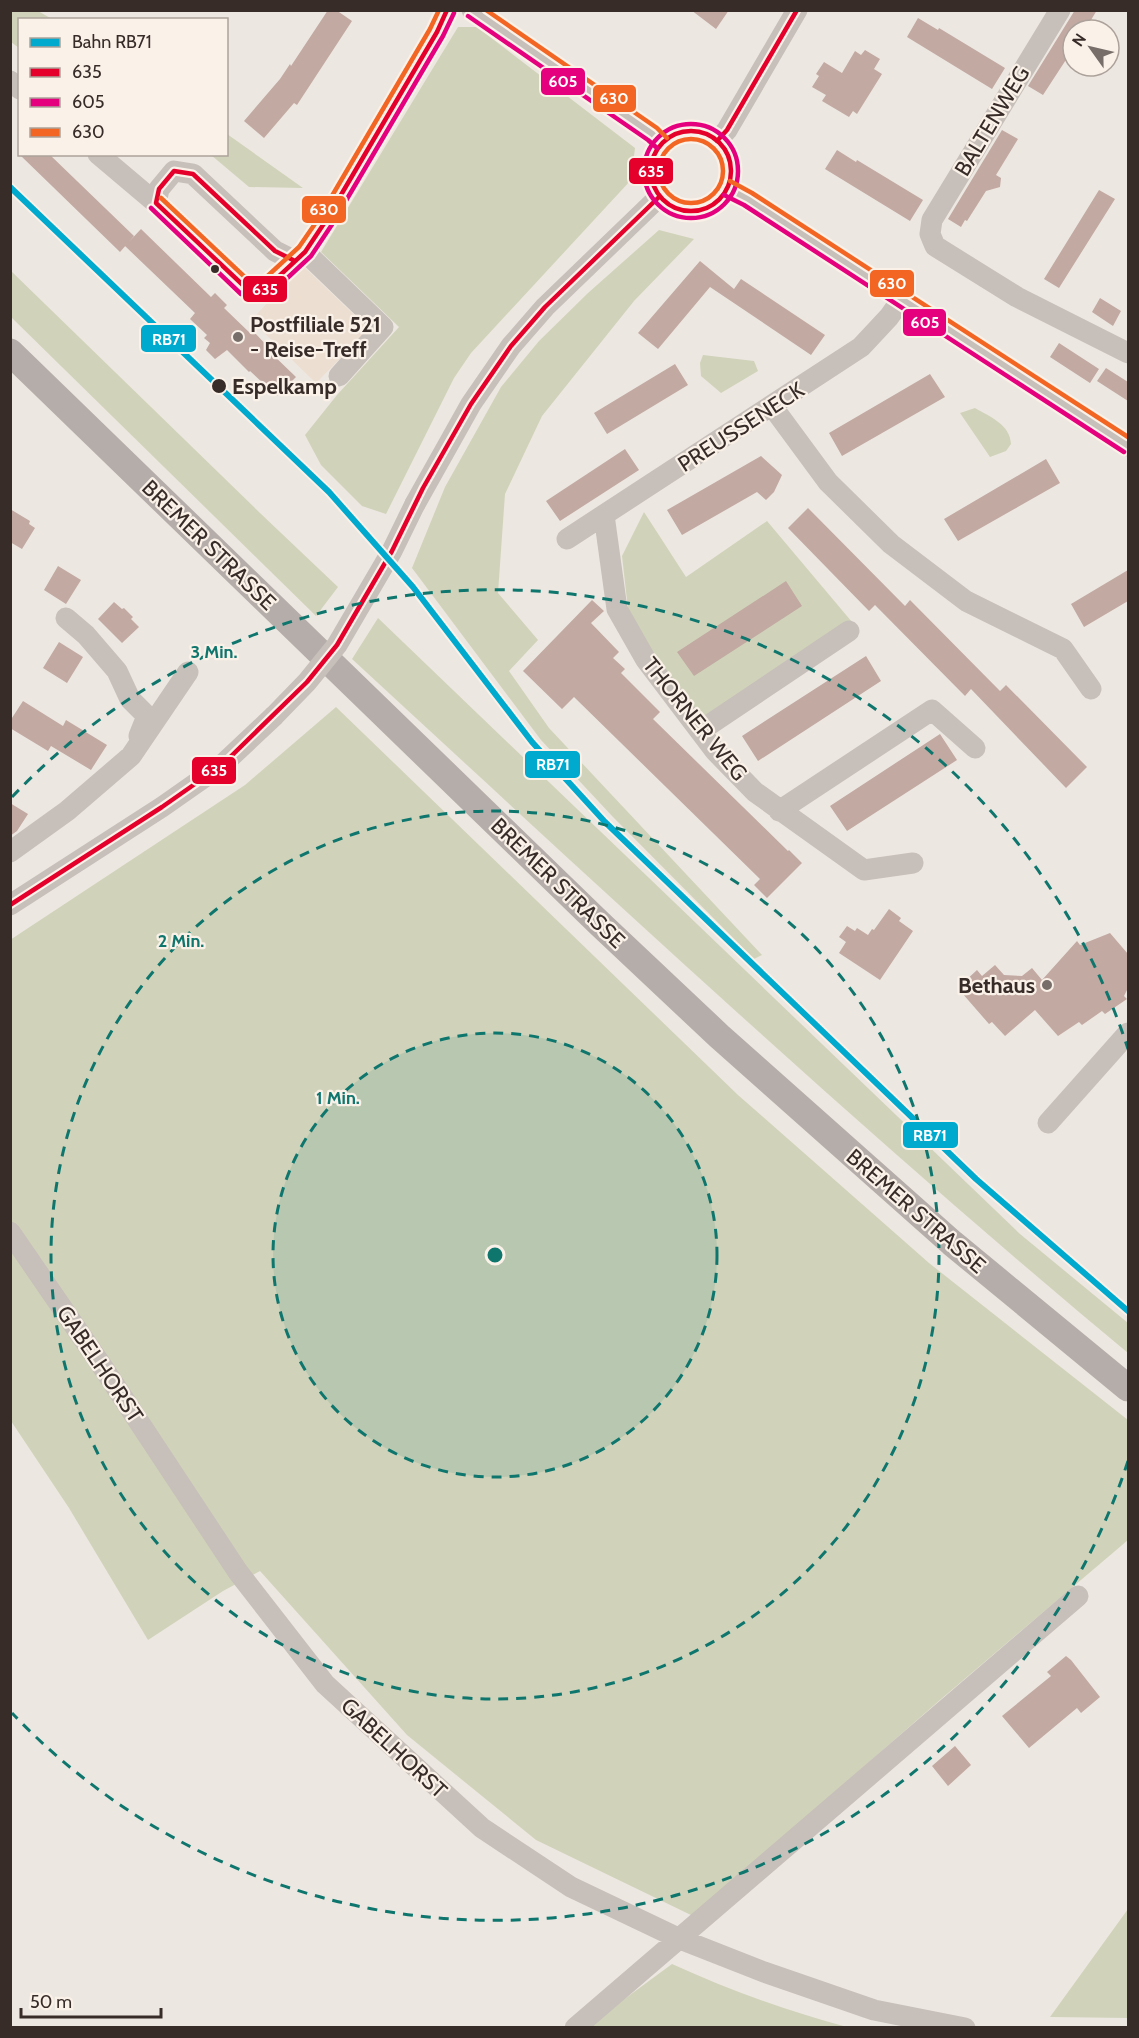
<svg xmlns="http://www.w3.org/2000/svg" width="1139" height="2038" font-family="Cabin,sans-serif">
	<rect width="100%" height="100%" fill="#ede7e1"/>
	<path fill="#d0d3ba" d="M10,11H38L52,19L20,20L19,48L11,42Z
		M458,27H477L635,148L631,180L471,353L454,378L386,514L362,506L321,465L305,435L337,395L399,327L321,252Z
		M227,134L303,188L249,187L211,155L226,154Z
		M659,230L694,239L634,301L542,416L505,494L498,593L538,640L509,671L549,728L762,955L754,959L613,817L541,740L412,568L445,487L501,387L539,341L588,293Z
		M10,270L260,513L338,587L316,616L11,317Z
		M703,355L754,361L758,371L721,393L701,376L700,363Z
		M975,408C990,417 1010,424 1011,444L1006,451L990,457L960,413Z
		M644,512L686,577L767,521L852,622L702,723L652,653L628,609L622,556Z
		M378,618L1020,1234L1128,1323V1353C861,1131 607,894 352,659Z
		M336,707L738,1095L929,1263L1128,1420V1540L940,1700L693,1916L536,1840L407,1735L260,1571L223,1591L148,1640L69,1508L11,1421L10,940L245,785Z
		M1128,1909V2018L1050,2017Z
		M672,1964C729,1990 787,2011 847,2027L585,2028Z"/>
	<path fill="#ecded0" d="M303,266L369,329L316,383L251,320Z"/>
	<path fill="#c2a9a2" d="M328,10H336L352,21L297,105L294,103L264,138L244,121L280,79L290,64L291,66Z
		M691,10H729L716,29Z
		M1075,10H1097L1085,30H1073V49L1043,95L1028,86Z
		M918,18L938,30L939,28L1005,68L992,89L907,37Z
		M865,50L880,59L874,69L882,74L857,114L853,111L849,117L822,101L826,95L812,87L819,76L816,74L824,62L842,73L855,51L861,55Z
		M1002,130L1018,139L996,175L1001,178L1000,187L986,191L967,221L965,220L961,227L948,219Z
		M837,150L856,162L857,160L923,200L910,221L825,169Z
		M19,154H49L134,236L120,252Z
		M1099,190L1115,199L1059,288L1044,279Z
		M141,229L211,297L215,293L227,305L224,308L251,334L253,331L271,350L269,351L296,377L277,396L250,371L249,372L227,350L215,359L206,350L210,343L204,338L207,335L190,319L195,313L125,246Z
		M700,261L734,289L741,279L825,335L811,355L710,287L658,349L638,333Z
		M1100,298L1121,311L1113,326L1092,312Z
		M1059,343L1099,369L1090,383L1050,357Z
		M675,364L688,385L607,434L594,413Z
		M1106,368L1128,382V401L1097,381Z
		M930,374L945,397L842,456L829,433Z
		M625,449L639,470L560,521L546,501Z
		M761,456L782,475L774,492L766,500L757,492L682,535L667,510Z
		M1046,459L1060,483L958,541L944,519Z
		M808,508L905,606L910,600L1000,691L1006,685L1087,767L1066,788L971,689L965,696L875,605L869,611L788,528Z
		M10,509L30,521L29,524L35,528L22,549L10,542Z
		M58,566L81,580L66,604L44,590Z
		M1128,570V601L1084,627L1071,604Z
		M786,581L802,606L694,676L677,652Z
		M592,600L604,611L591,623L619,652L613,658L625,669L621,673L660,712L653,719L788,851L789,850L802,863L767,898L754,885L760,879L574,697L562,709L523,671Z
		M114,602L122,609L124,608L133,617L131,619L139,627L122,643L98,619Z
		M59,642L83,657L67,683L43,668Z
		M866,656L881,681L758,761L742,736Z
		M23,701L63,726L66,720L107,745L91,770L51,746L48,751L10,728V721Z
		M940,734L957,760L847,831L830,806Z
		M10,803L28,814L17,831L10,836Z
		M889,909L901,918L899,921L913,931L880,980L839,953L846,942L839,937L847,926L855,931L857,928L868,935L872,929L874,930Z
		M1110,933L1128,954V988L1124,996L1127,999L1105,1014L1102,1011L1082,1025L1079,1022L1058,1036L1035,1010L1005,1036L992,1022L989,1024L962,993L968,989L963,983L977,970L982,976L995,965L1004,975L1022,976L1032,968L1042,980L1077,941L1080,945Z
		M1066,1656L1071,1660L1100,1697L1081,1713L1077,1708L1029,1748L1002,1716L1051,1676L1047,1672Z
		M955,1746L971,1765L948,1786L932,1766Z"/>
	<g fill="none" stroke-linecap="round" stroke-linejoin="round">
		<path stroke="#c7bfba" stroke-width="21" d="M472,10L653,134L662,143
			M1060,10L932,220L930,234L935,246L1017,297L1128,353
			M10,81L20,89
			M651 171a40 40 0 1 1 80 0a40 40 0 1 1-80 0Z
			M717,141L727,130L797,10
			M98,154L156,203L246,288L264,290L305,252L325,222L437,32L447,10
			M727,188L748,199L1128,446
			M156,203L159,189L174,171L193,174L275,251L295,261
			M305,252L383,327L339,376
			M772,406L828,482L891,544L966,601L1063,649L1091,689
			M415,504L471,404L511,346L545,307L659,197
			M604,515L617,609L646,660L715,751L755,792L864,870L913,863
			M567,539L861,347L889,317L901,300
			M66,618L86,635L117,671L130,699L147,716L139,736
			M700,731L849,631
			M779,811L932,710L975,748
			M10,852L67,811L131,756L188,672
			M10,905L162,807L222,765L274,716
			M1048,1123L1128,1033
			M10,1232L102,1366L238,1572L325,1684L482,1828L571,1887L680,1939L764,1972L874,2010L965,2028
			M575,2028L1078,1596"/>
		<path stroke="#b5ada9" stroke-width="27" d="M10,352L599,923L719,1036L952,1243L1128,1388"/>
		<path stroke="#c7bfba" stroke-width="21" d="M274,716L307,682L337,645L392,551L415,504"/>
		<defs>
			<path id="bus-1" d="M651 171a40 40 0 1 1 80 0a40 40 0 1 1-80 0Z
				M717,141L727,130L797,10
				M295,261L275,251L193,174L174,171L159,189L156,203L246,288L264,290L305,252L325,222L437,32L447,10
				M10,905L162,807L222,765L307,682L337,645L392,551L423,488L471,404L511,346L545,307L659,197"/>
			<path id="bus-2" d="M468,16L648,140L657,148
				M644 171a47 47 0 1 1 94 0a47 47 0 1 1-94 0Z
				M724,195L744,205L1124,452
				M151,208L241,294L263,297L268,296L311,256L331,226L443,36L454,13"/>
			<path id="bus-3" d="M486,10L657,128L667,138
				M659 171a32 32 0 1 1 64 0a32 32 0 1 1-64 0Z
				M730,181L752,193L1128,437
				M161,198L249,281L261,282L299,247L319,218L430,29L439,10"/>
		</defs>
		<use href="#bus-1" stroke="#faf1e8" stroke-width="9"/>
		<use href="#bus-2" stroke="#faf1e8" stroke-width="9"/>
		<use href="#bus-3" stroke="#faf1e8" stroke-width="9"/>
		<use href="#bus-1" stroke="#e4002b" stroke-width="4.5"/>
		<use href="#bus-2" stroke="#e5007d" stroke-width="4.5"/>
		<use href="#bus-3" stroke="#f26522" stroke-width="4.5"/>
		<defs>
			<path id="rail-1" d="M10,187L329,492L413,587L532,742L605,822L976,1179L1128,1311"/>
		</defs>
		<use href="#rail-1" stroke="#faf1e8" stroke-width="10"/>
		<use href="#rail-1" stroke="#00a9ce" stroke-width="6"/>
	</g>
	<circle cx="495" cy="1255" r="222" fill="#0f766e" fill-opacity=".12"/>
	<g fill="none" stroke="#0f766e" stroke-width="3" stroke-dasharray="10 8">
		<circle cx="495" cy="1255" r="222"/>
		<circle cx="495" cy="1255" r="444"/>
		<path d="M1128 1461A666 666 0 0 1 12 1713M12 797A666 666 0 0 1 1128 1049"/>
	</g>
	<g fill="#382c28" stroke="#faf1e8" stroke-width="2">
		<circle cx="215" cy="269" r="5"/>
		<circle cx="219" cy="386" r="8"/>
	</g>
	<g fill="#776d69" stroke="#faf1e8" stroke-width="2">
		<circle cx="238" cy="337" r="6"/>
		<circle cx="1047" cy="985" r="6"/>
	</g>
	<g text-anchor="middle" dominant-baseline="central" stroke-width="4.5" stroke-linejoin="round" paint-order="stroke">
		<g font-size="22" fill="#382c28" stroke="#faf1e8">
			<text transform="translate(992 121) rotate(-59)">BALTENWEG</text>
			<text transform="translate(741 427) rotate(-33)">PREUSSENECK</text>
			<text transform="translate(209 545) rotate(44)">BREMER STRASSE</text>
			<text transform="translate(695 719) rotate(51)">THORNER WEG</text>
			<text transform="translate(558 883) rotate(44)">BREMER STRASSE</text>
			<text transform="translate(916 1211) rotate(41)">BREMER STRASSE</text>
			<text transform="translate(100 1364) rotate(56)">GABELHORST</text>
			<text transform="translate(394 1748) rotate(43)">GABELHORST</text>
		</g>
		<g font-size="22" font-weight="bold" fill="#382c28" stroke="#faf1e8" text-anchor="start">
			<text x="250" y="324">Postfiliale 521<tspan x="250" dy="25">- Reise-Treff</tspan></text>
			<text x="1035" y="985" text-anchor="end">Bethaus</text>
		</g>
		<g font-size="22" font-weight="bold" fill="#382c28" stroke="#faf1e8" text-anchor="start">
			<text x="232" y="386">Espelkamp</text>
		</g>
	</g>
	<circle cx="495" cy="1255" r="9" fill="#0f766e" stroke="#faf1e8" stroke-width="3"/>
	<g font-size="18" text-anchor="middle" font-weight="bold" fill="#0f766e" stroke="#faf1e8" stroke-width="4.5" stroke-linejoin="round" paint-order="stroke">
		<text x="214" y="658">3 Min.</text>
		<text x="181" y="947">2 Min.</text>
		<text x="338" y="1104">1 Min.</text>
	</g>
	<g stroke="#faf1e8" stroke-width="2">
		<rect x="540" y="67" width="46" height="29" rx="6" fill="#e5007d"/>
		<rect x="592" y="84" width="45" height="29" rx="6" fill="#f26522"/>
		<rect x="628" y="157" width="46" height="28" rx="6" fill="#e4002b"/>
		<rect x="301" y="195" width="46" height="29" rx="6" fill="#f26522"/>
		<rect x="869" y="269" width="46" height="29" rx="6" fill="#f26522"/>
		<rect x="242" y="275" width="46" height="28" rx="6" fill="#e4002b"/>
		<rect x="902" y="308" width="45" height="29" rx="6" fill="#e5007d"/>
		<rect x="140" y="324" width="57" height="29" rx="6" fill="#00a9ce"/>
		<rect x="524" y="750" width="57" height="29" rx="6" fill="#00a9ce"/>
		<rect x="191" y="756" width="46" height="29" rx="6" fill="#e4002b"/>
		<rect x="902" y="1121" width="57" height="28" rx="6" fill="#00a9ce"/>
	</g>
	<g font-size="16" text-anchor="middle" font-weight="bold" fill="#fff">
		<text x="563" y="87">605</text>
		<text x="614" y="104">630</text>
		<text x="651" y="177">635</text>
		<text x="324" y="215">630</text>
		<text x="892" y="289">630</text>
		<text x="265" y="295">635</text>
		<text x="925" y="328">605</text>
		<text x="169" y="345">RB71</text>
		<text x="553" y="770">RB71</text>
		<text x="214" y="776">635</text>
		<text x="930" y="1141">RB71</text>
	</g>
	<rect width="1139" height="2038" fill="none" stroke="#382c28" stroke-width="24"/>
	<rect x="18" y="18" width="210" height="138" fill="#faf1e8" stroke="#aca29b" stroke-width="1.5"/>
	<rect x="30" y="38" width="30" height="9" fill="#00a9ce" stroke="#aca29b" stroke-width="1.5"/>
	<text x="72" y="48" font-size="18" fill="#382c28">Bahn RB71</text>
	<rect x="30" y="68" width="30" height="9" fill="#e4002b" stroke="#aca29b" stroke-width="1.5"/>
	<text x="72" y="78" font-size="18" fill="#382c28">635</text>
	<rect x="30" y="98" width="30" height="9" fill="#e5007d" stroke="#aca29b" stroke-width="1.5"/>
	<text x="72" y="108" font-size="18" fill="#382c28">605</text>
	<rect x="30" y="128" width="30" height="9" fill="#f26522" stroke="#aca29b" stroke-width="1.5"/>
	<text x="72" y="138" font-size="18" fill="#382c28">630</text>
	<g transform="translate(1091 48) rotate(304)"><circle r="28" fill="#faf1e8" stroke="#aca29b" stroke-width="1.5"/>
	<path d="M0-4.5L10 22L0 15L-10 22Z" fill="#776d69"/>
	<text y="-9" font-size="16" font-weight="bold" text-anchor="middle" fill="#382c28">N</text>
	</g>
	<path d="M21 2008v9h140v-9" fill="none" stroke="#382c28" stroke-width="3"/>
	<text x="30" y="2008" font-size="18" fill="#382c28" stroke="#faf1e8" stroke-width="4.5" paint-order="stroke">50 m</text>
</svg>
